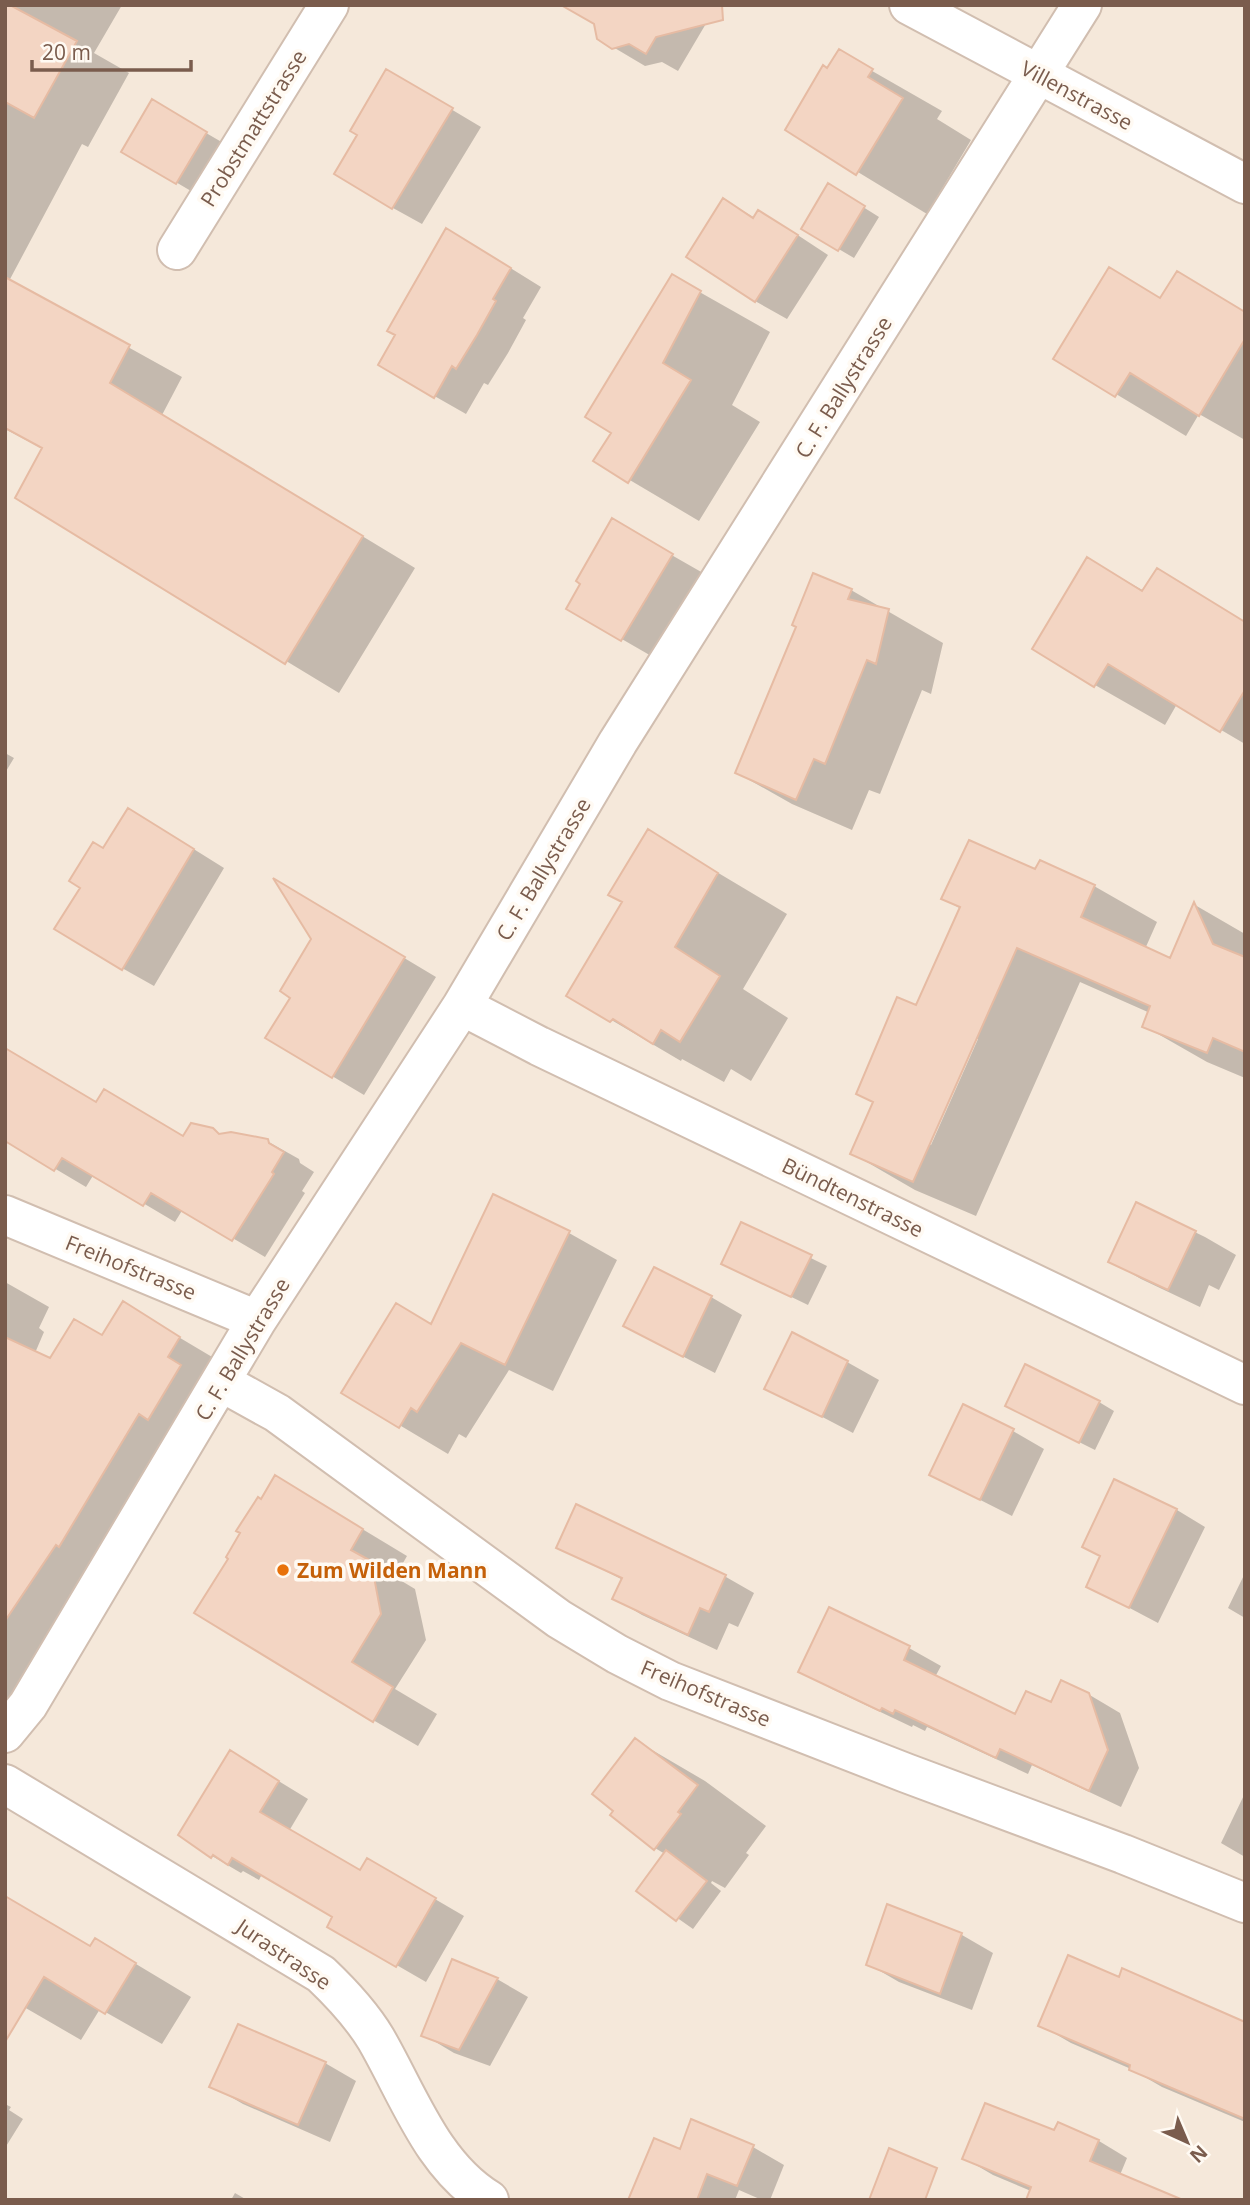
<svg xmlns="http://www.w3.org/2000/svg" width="1250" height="2205" font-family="'Open Sans',sans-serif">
	<rect width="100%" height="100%" fill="#fdf6ec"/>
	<path fill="#f5e8da" d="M5,5H1245V2200H5Z"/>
	<path fill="#0003" fill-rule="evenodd" d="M5,5H122L94,53L129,73L88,147L82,144L9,281L182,377L162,415L415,568L339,693L17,498L43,449L5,429Z
		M717,5L678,71L662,62L645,66L613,47L595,22Z
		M839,52L942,111L937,119L971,140L927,214L787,129Z
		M387,71L481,127L422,224L393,208L359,134Z
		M153,102L237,151L208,201L123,151Z
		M844,195L879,217L854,258L803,228Z
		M724,200L755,218L790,230L828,255L787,319L755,301Z
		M478,248L541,287L523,318L526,320L508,353L488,385L484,383L466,414L380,365Z
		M673,277L770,332L732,405L760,422L699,521L596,460L614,432Z
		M1162,299L1245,312V440L1199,414L1186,436L1056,358Z
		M612,521L703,573L653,657L568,608Z
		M1088,559L1144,591L1158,571L1245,622V744L1177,704L1165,725L1095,685Z
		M851,590L943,643L931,694L922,690L880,794L869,790L852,830L792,804L737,773Z
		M5,753L14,758L5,773Z
		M160,828L224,868L154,986L122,968L104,851Z
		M648,831L787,914L743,989L788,1018L751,1081L731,1069L724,1082L682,1059L681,1061L569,995L624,902Z
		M1041,862L1094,886L1157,922L1145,949L1171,960L1195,905L1245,934V1078L1207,1062L1144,1026L1150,1013L1080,982L976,1216L915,1190L853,1154L874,1103L858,1093L917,1007L961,909L944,899L1036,871ZM975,1039H978L931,1145L928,1144Z
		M304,898L436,977L364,1095L268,1038L292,997L313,939Z
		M97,1104L183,1138L213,1130L222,1135L267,1141L299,1159L300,1163L314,1172L302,1191L305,1193L265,1257L183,1209L175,1222L94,1174L86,1187L5,1139Z
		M1137,1204L1205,1237L1236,1255L1219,1290L1209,1285L1200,1307L1141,1279L1110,1261Z
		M742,1224L827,1266L808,1305L723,1264Z
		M569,1233L617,1260L553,1391L509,1370L466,1438L459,1434L448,1454L344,1392L432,1325Z
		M5,1282L49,1307L39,1328L44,1332L35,1353L51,1361L103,1337L123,1304L234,1370L235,1398L203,1450L194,1444L5,1740Z
		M711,1297L742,1315L715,1373L657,1343Z
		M847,1362L879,1380L853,1433L767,1388Z
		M1099,1402L1114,1411L1095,1450L1023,1414Z
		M1013,1431L1044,1449L1012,1516L931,1475Z
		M276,1477L407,1556L395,1577L415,1589L426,1640L395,1689L437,1714L418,1746L373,1720L230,1558Z
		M1115,1481L1177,1510L1205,1527L1158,1623L1088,1586L1102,1557Z
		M577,1506L726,1577L754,1593L738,1627L729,1623L717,1650L642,1615L614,1598L623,1580L559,1547Z
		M1245,1573V1618L1228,1608Z
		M830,1609L909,1648L941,1666L935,1677L1016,1716L1088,1694L1120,1713L1139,1768L1121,1807L1032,1765L1028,1774L927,1727L925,1731L913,1725L912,1727L832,1689L800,1671Z
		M635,1740L705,1781L766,1826L746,1853L749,1855L725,1888L712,1881L711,1883L721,1891L693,1929L639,1891L665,1854L655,1848Z
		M231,1752L308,1799L289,1831L361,1872L368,1860L464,1916L426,1982L329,1926L335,1917L262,1874L259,1880L243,1871L241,1873L212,1856Z
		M1245,1793V1857L1221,1843Z
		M888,1907L962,1935L993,1953L972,2010L899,1982L868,1964Z
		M96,1940L191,1997L162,2044L100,2009L81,2040L5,1996L91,1948Z
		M453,1961L497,1979L528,1997L490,2066L454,2053L424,2035Z
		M1120,1979L1245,2024V2122L1162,2087L1131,2069L1071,2043L1040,2025Z
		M325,2063L356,2081L330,2142L243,2104L212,2086Z
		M5,2104L11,2107L9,2110L23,2119L5,2148Z
		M1058,2124L1099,2141L1127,2158L1120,2175L1031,2191L993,2175L964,2158L1055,2133Z
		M753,2147L784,2165L770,2200H762L739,2190L735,2200H630L681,2151Z
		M235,2193L247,2200H231Z"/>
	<path fill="#f3d5c3" stroke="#e6bba3" stroke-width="2" d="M5,5H10L77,41L34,118L5,102Z
		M561,5H722L723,20L656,37L646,54L629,44L612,49L597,39L594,24Z
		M839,49L873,69L868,77L903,98L856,175L785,130L823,65L827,68Z
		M386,69L453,108L392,209L334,174L357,135L350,131Z
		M152,99L207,132L176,184L121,152Z
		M828,183L865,206L838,251L801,229Z
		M723,198L753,218L758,210L798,235L755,302L686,257Z
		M446,228L511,268L493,299L496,301L477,335L456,369L452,366L434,398L378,365L395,335L387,331Z
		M1109,267L1160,298L1177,271L1245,312V339L1199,416L1130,373L1115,397L1053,359Z
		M672,274L701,291L663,363L691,380L628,483L593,461L611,433L585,417Z
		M5,277L130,345L110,383L363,536L285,664L15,498L42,448L5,428Z
		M612,518L673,554L621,641L566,609L580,584L576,581Z
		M1087,557L1142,591L1157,568L1245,622V690L1220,732L1108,664L1094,687L1032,649Z
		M813,573L852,589L848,599L889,609L876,664L867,660L825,764L814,759L796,800L735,773L796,627L792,625Z
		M128,808L194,849L122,970L54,929L80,888L69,881L93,842L103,848Z
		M648,829L718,873L675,947L720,976L680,1042L661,1030L653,1044L613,1019L610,1022L566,996L622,902L608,895Z
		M969,840L1035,869L1040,860L1095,885L1081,917L1170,958L1194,902L1213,944L1245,957V1052L1213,1038L1207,1053L1142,1027L1150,1006L1017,948L913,1182L850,1154L873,1102L856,1094L897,997L916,1005L960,907L941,899Z
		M273,878L405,957L332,1078L265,1038L290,998L280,991L311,939Z
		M5,1048L96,1102L104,1089L183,1136L191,1123L213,1128L219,1134L231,1132L268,1139L269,1143L284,1152L272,1172L274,1174L232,1241L151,1193L143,1206L62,1158L54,1171L5,1141Z
		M493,1194L570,1231L505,1365L461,1343L417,1412L411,1408L399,1428L341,1393L396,1303L431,1324Z
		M1136,1202L1196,1231L1168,1290L1108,1262Z
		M741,1222L812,1255L791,1297L721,1264Z
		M654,1267L712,1296L683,1357L623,1326Z
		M123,1301L180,1337L168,1357L181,1365L148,1420L139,1414L59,1547L56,1545L5,1621V1337L50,1358L74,1319L102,1335Z
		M792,1332L848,1361L822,1417L764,1389Z
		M1025,1364L1100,1401L1079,1443L1005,1406Z
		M963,1404L1014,1429L980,1500L929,1475Z
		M275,1475L363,1529L351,1550L371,1561L381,1614L352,1662L393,1687L373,1722L194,1613L228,1559L226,1557L240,1533L236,1531L258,1497L261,1499Z
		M1114,1479L1177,1509L1129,1608L1086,1587L1100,1556L1082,1547Z
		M576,1504L726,1575L709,1612L700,1608L688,1635L612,1599L622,1578L556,1548Z
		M829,1607L910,1646L904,1660L1015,1714L1026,1691L1051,1702L1061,1680L1089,1693L1108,1750L1089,1791L1000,1749L996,1758L895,1710L893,1714L882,1708L880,1711L798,1672Z
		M635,1738L698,1785L678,1812L681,1814L654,1850L610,1815L613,1811L592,1794Z
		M230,1750L279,1781L260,1812L360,1870L367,1858L436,1898L396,1967L327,1927L332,1917L232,1858L228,1865L213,1855L211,1858L178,1835Z
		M666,1850L707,1881L676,1921L636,1891Z
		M5,1896L90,1946L95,1938L136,1963L105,2014L44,1977L5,2042Z
		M887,1904L962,1933L940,1994L866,1965Z
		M1068,1955L1119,1977L1122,1968L1245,2022V2119L1129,2070L1130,2065L1038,2026Z
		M452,1959L498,1978L459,2050L421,2036Z
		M238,2024L326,2062L298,2125L209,2087Z
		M985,2103L1054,2130L1058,2122L1099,2140L1090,2161L1183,2200H1026L1031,2187L962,2159Z
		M691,2119L754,2145L737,2186L707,2174L697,2200H628L654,2138L680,2149Z
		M889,2148L937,2168L925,2200H869Z"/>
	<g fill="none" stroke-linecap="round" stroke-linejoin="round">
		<defs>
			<path id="minor" d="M909,5L1245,184
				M177,250L329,5
				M462,1006L539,1046L1245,1385
				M5,1215L257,1320
				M221,1382L277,1413L559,1619L617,1654L670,1681L906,1773L1123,1854L1245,1903
				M5,1733L28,1705L257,1320L462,1006L618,742L1082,5
				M5,1784L321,1974C342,1994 361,2014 376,2039C409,2096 432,2165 489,2200"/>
		</defs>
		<use href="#minor" stroke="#d1beb0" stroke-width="42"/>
		<use href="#minor" stroke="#fff" stroke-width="38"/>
	</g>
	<circle fill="#e8710a" stroke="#fffaf3" stroke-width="2.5" cx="283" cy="1570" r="7"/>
	<g text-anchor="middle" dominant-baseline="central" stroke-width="7" stroke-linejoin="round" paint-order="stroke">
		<g font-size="21" fill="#7a5c4d" stroke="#fffaf3">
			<text transform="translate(1077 95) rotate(28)">Villenstrasse</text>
			<text transform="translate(253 128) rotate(-58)">Probstmattstrasse</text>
			<text transform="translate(843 387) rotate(-58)">C. F. Ballystrasse</text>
			<text transform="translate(543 869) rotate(-59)">C. F. Ballystrasse</text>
			<text transform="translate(853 1197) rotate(26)">Bündtenstrasse</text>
			<text transform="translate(131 1267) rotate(22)">Freihofstrasse</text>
			<text transform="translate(242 1349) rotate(-59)">C. F. Ballystrasse</text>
			<text transform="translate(706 1693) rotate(23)">Freihofstrasse</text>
			<text transform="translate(284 1954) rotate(34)">Jurastrasse</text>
		</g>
		<g font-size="21" font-weight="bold" fill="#c56008" stroke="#fffaf3" text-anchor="start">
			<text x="297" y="1570">Zum Wilden Mann</text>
		</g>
	</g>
	<rect width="1250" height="2205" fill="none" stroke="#7a5c4d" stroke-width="14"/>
	<g transform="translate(1187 2142) rotate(136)" stroke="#fffaf3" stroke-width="5" paint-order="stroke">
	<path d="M0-5L12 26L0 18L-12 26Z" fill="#7a5c4d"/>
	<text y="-10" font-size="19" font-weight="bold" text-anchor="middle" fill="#7a5c4d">N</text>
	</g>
	<path d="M32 60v10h159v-10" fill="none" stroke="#7a5c4d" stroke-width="3.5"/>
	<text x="42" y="60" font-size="21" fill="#7a5c4d" stroke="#fffaf3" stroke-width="5" paint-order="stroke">20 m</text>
</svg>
